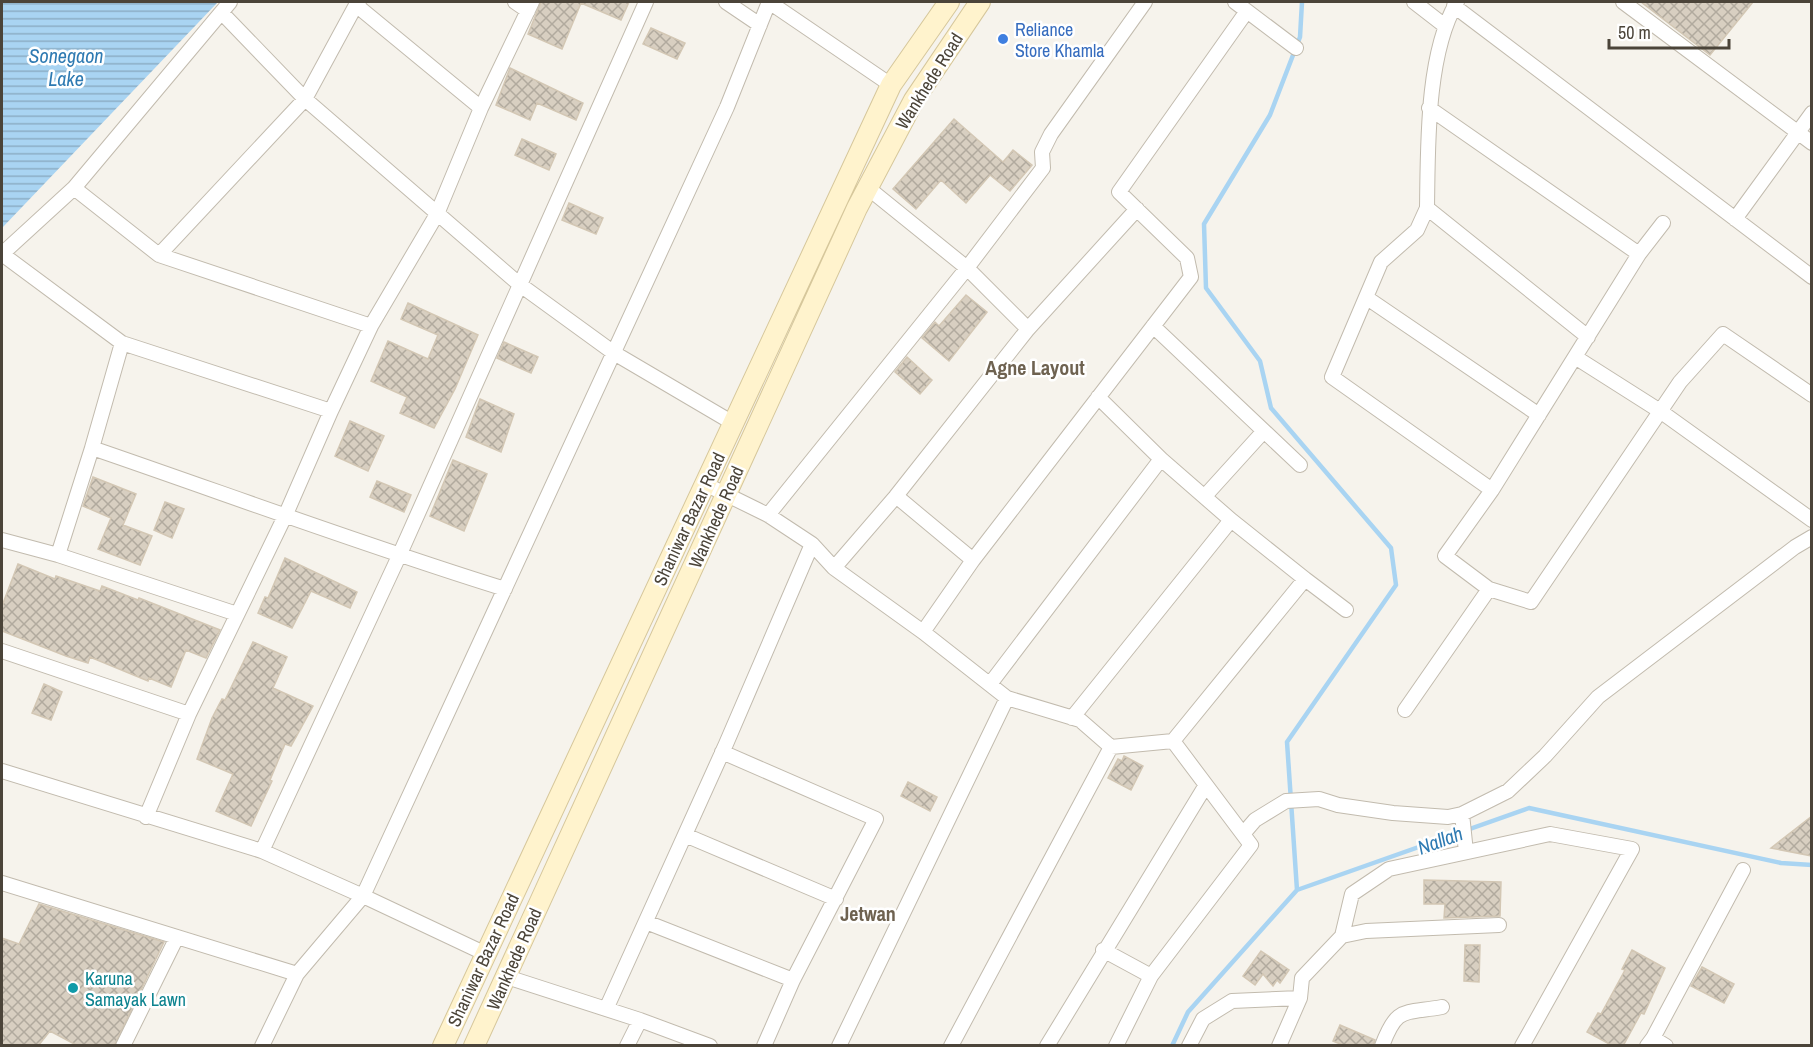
<svg xmlns="http://www.w3.org/2000/svg" width="1813" height="1047" font-family="'Archivo Narrow',sans-serif">
	<defs>
		<pattern id="water-rules" width="6" height="5" patternUnits="userSpaceOnUse" patternTransform="scale(1.5)"><rect width="6" height="5" fill="#a9d4f2"/><path d="M0 2.5h6" fill="none" stroke="#8caec5"/></pattern>
		<pattern id="building-cross-hatch" width="8" height="8" patternUnits="userSpaceOnUse" patternTransform="scale(1.5)"><rect width="8" height="8" fill="#d8cfc1"/><path d="M0 0l8 8M0 8l8-8" fill="none" stroke="#b1aa9e"/></pattern>
	</defs>
	<rect width="100%" height="100%" fill="#f6f3ec"/>
	<path fill="url(#water-rules)" d="M2,2H218L2,228Z"/>
	<g fill="none" stroke-linecap="round" stroke-linejoin="round">
		<path stroke="#a9d4f2" stroke-width="4.5" d="M1297,890L1287,742L1396,585L1391,548L1271,408L1260,361L1206,288L1204,224L1270,115L1300,37L1302,2
			M1172,1046L1188,1012L1297,890L1529,808L1781,863L1812,865"/>
	</g>
	<path fill="url(#building-cross-hatch)" stroke="#d3c7b4" stroke-width="1.5" d="M541,2H629L621,20L581,3L562,49L528,34Z
		M1641,2H1753L1710,55Z
		M651,28L685,43L677,59L643,44Z
		M510,68L583,103L576,120L537,103L530,120L496,105Z
		M954,119L1003,162L1013,150L1032,165L1010,191L990,175L966,203L941,180L916,209L893,189Z
		M522,139L556,154L549,170L515,155Z
		M569,203L603,218L596,234L562,220Z
		M966,295L987,312L949,361L922,338L935,322L939,326Z
		M408,303L478,335L455,389L434,428L400,413L407,397L371,381L388,341L428,359L438,335L401,319Z
		M504,342L538,357L531,373L497,358Z
		M907,357L932,380L920,394L895,372Z
		M480,399L514,414L501,452L466,437Z
		M350,421L384,436L368,471L335,456Z
		M453,460L487,474L464,531L430,516Z
		M93,477L136,494L123,525L152,536L140,565L98,549L111,518L83,506Z
		M377,481L411,495L404,512L370,497Z
		M165,502L184,509L172,538L154,530Z
		M285,558L357,592L350,608L311,591L292,628L258,613L265,597L268,598Z
		M18,564L55,579L56,576L100,591L102,586L138,600L139,598L220,630L206,658L186,650L171,687L149,678L148,681L90,657L88,663L66,656L2,631V606Z
		M253,642L287,657L273,688L313,706L291,746L285,744L270,780L272,781L251,826L216,811L233,774L197,759L212,718L222,699L225,700Z
		M44,684L62,692L51,720L32,713Z
		M1124,756L1143,766L1131,790L1108,778L1118,759L1122,761Z
		M908,782L937,797L930,811L901,796Z
		M1812,816V856L1771,848Z
		M1424,880L1501,882L1500,916L1444,918L1445,904H1424Z
		M39,904L164,942L114,1046H78L50,1031L38,1046H2V938L19,944Z
		M1465,945H1480L1479,982L1464,981Z
		M1632,950L1665,968L1644,1014L1641,1013L1623,1046H1613L1587,1032L1598,1013L1601,1014L1625,970L1622,969Z
		M1261,951L1289,970L1280,983L1277,980L1273,986L1263,974L1255,985L1243,976Z
		M1702,967L1734,984L1724,1003L1691,986Z
		M1340,1025L1375,1040L1373,1046H1345L1333,1041Z"/>
	<g fill="none" stroke-linecap="round" stroke-linejoin="round">
		<defs>
			<path id="street" d="M230,2L74,188L2,254L122,343L331,411
				M359,2L356,5L481,108
				M515,2L528,11
				M726,2L760,25
				M769,2L891,85
				M1235,2L1296,48
				M1414,2L1445,26
				M1457,2C1426,54 1428,148 1427,208L1588,337
				M1623,2L1812,143
				M1454,6L1812,277
				M222,13L305,99L519,284L614,353L733,423
				M1429,108L1639,254
				M74,188L159,255L305,99L356,5
				M1427,208L1417,230L1381,262L1332,377L1492,490
				M1137,209L1028,329L896,496L973,560L1191,277L1187,258L1119,192L1247,11
				M1735,219L1812,113
				M159,255L371,326
				M1367,298L1539,415
				M1153,326L1300,465
				M1028,329L967,268L1043,168L1042,152L1051,134L1145,2
				M1575,357L1660,411L1812,520
				M1098,397L1161,459
				M92,448L122,343
				M1205,496L1263,432
				M768,515L967,268L868,188
				M2,540L58,555L92,448C229,495 366,546 505,589
				M812,544L834,568L897,495
				M58,555L237,614
				M834,568L923,632L1007,698L1080,720L1111,747L1173,741L1305,579L1346,610
				M1489,589L1445,556L1492,490L1639,254L1663,223
				M923,632L973,560
				M2,651L189,714
				M990,684L1161,459L1231,520
				M1405,710L1489,589L1531,602L1680,382L1723,334L1812,395
				M1072,718L1231,520L1305,579
				M722,752L876,819L793,980L764,1046
				M2,771L262,851L363,896L727,107L769,2
				M1462,814L1466,852
				M146,817L189,714L286,514L331,411L371,326L437,214L481,108L532,2
				M1243,834L1255,820L1286,801L1319,799L1338,805L1393,813L1448,817L1462,814L1508,791L1545,756L1598,697L1795,547L1812,537
				M685,835L836,899
				M262,851L399,556L646,2
				M2,883L297,974
				M646,922L793,980
				M1342,936L1366,931L1499,925
				M1103,950L1151,976
				M507,977L640,1020L627,1046
				M607,1007L726,744L812,544L768,515L705,484
				M640,1020L710,1046
				M1653,1038L1743,870
				M123,1046L177,937
				M262,1046L297,974L363,896L486,954
				M839,1046L1007,698
				M951,1046L1111,747
				M1047,1046L1206,785
				M1116,1046L1151,976L1251,845L1173,741
				M1189,1046L1203,1019L1232,1001L1300,998
				M1279,1046L1300,998L1302,978L1342,936L1352,894L1389,869L1550,834L1632,849L1522,1046
				M1382,1046C1397,1006 1403,1014 1442,1007
				M1647,1046L1653,1038L1666,1046"/>
			<path id="secondary" d="M443,1046L891,85L949,2
				M474,1046L857,208L914,100L980,2"/>
		</defs>
		<use href="#street" stroke="#c2bbae" stroke-width="16"/>
		<use href="#secondary" stroke="#d6c79b" stroke-width="22"/>
		<use href="#street" stroke="#fff" stroke-width="14"/>
		<use href="#secondary" stroke="#fff3cd" stroke-width="20"/>
	</g>
	<circle fill="#3f7fe0" stroke="#fff" stroke-width="2" cx="1003" cy="39" r="6"/>
	<circle fill="#0f9aa8" stroke="#fff" stroke-width="2" cx="73" cy="988" r="6"/>
	<g text-anchor="middle" dominant-baseline="central" stroke-width="5" stroke-linejoin="round" paint-order="stroke">
		<g font-size="18" fill="#366cbe" stroke="#fff" text-anchor="start">
			<text x="1015" y="29">Reliance<tspan x="1015" dy="21">Store Khamla</tspan></text>
		</g>
		<g font-size="18" fill="#4b4439" stroke="#fff">
			<text transform="translate(929 81) rotate(-58)">Wankhede Road</text>
			<text transform="translate(716 517) rotate(-66)">Wankhede Road</text>
			<text transform="translate(689 519) rotate(-65)">Shaniwar Bazar Road</text>
			<text transform="translate(514 959) rotate(-66)">Wankhede Road</text>
			<text transform="translate(483 960) rotate(-65)">Shaniwar Bazar Road</text>
		</g>
		<g font-size="18" fill="#0d838f" stroke="#fff" text-anchor="start">
			<text x="85" y="978">Karuna<tspan x="85" dy="21">Samayak Lawn</tspan></text>
		</g>
		<g font-size="20" font-style="italic" fill="#2e7ab2" stroke="#fff">
			<text x="66" y="55">Sonegaon<tspan x="66" dy="23">Lake</tspan></text>
			<text transform="translate(1440 840) rotate(-20)">Nallah</text>
		</g>
		<g font-size="20" font-weight="bold" fill="#6e6250" stroke="#fff">
			<text x="1035" y="367">Agne Layout</text>
			<text x="868" y="913">Jetwan</text>
		</g>
	</g>
	<rect width="1813" height="1047" fill="none" stroke="#4b4439" stroke-width="6"/>
	<path d="M1609 39v9h120v-9" fill="none" stroke="#4b4439" stroke-width="3"/>
	<text x="1618" y="39" font-size="18" fill="#4b4439" stroke="#ffffff" stroke-width="4.5" paint-order="stroke">50 m</text>
</svg>
